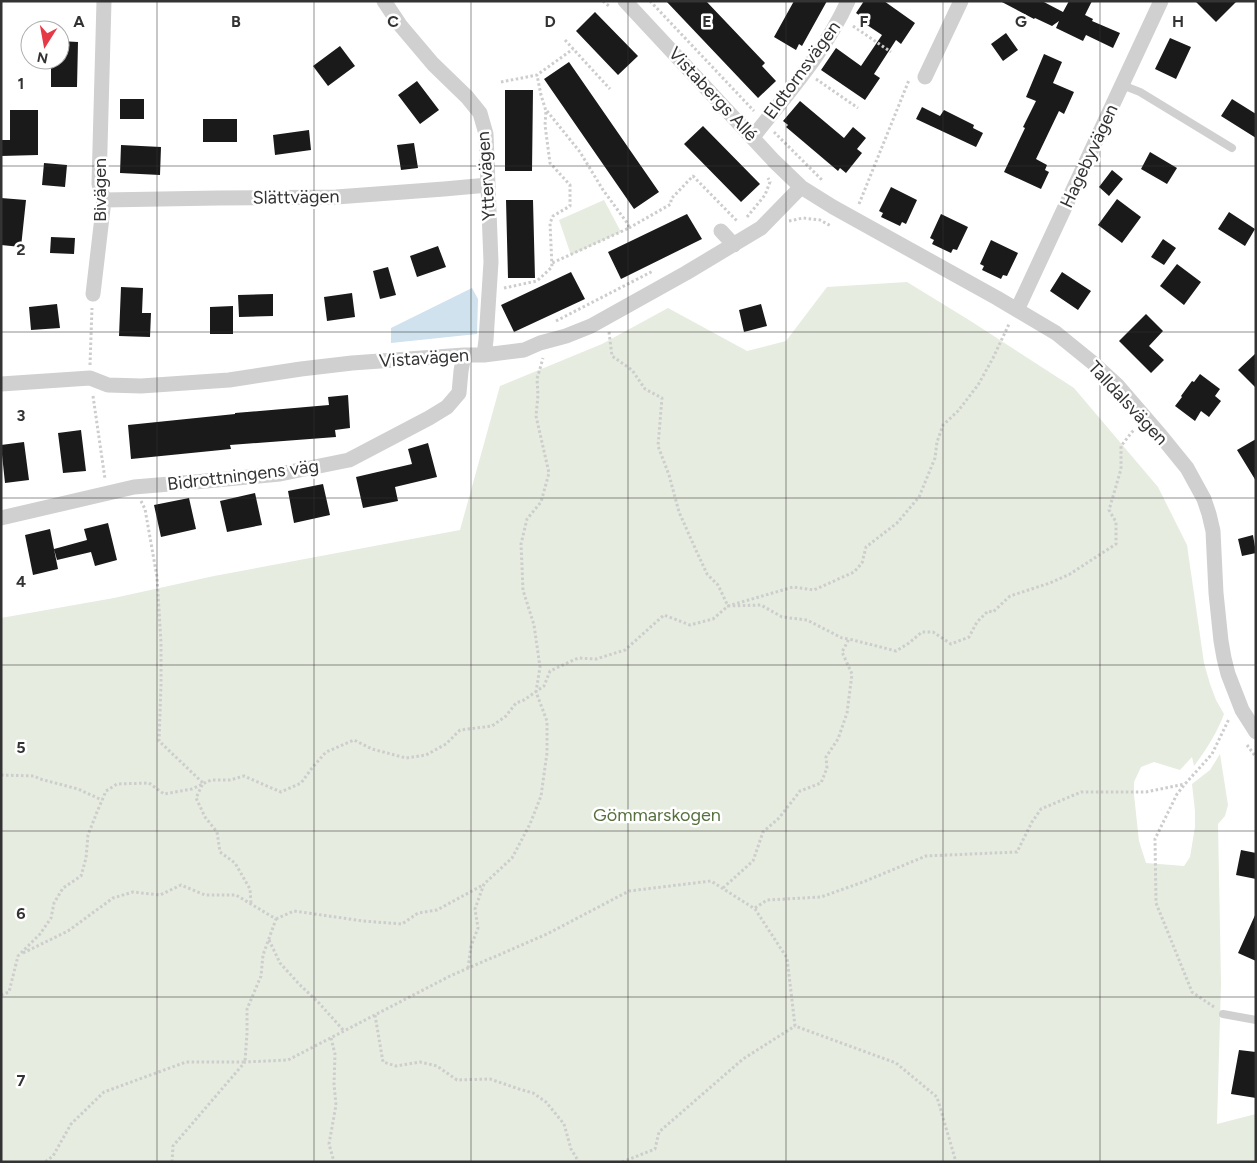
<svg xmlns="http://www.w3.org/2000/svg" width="1257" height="1163" font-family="Figtree,sans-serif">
	<rect width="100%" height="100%" fill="#fff"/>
	<path fill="#e6ecdf" d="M604,200L621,232L571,255L559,220Z
		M907,282L969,320L1074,388L1158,487L1187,545L1204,663L1210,684L1216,700L1224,714C1217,733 1206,750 1194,766L1192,757L1180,770L1154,762L1141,767L1134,782V795L1139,841L1146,863L1184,866L1190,857L1195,827V811L1192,784L1210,770L1220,754L1228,805L1225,816L1218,824L1221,983L1217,1124L1256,1114V1162H1V618L114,598L214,576L460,530L500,386L602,344L668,308L747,351L786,341L827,287Z"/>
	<path fill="#cfe2ee" d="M472,288L478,299L477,334L391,343V328Z"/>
	<path fill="#1a1a1a" d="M666,1H706L765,63L762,66L776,81L758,98Z
		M794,1H827L802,46L799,44L796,50L774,37Z
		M864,1H884L915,23L901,44L896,40L874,74L880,78L865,100L821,70L836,48L861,66L882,35L861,21L863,18L856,13Z
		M1000,1H1042L1063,12L1069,1H1092L1085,15L1093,19L1092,21L1120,33L1113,48L1086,35L1083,41L1056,28L1059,21L1052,26L1035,18L1034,19Z
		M1195,1H1237L1216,22Z
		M595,12L638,56L618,75L576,31Z
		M1006,33L1018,50L1003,61L991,44Z
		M1170,38L1191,47L1176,79L1155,69Z
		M60,41L78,42L77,87H51V60H60Z
		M340,46L355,66L328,86L313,66Z
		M1044,54L1062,62L1053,83L1074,92L1064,114L1059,111L1036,159L1047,165L1045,170L1049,172L1041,189L1004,172L1025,128L1023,127L1036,101L1026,97Z
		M569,62L659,192L634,209L544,79Z
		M417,81L439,110L420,124L398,95Z
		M505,90H533L532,171H505Z
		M120,99H144V119H120Z
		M1232,99L1256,114V138L1221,116Z
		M800,101L844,138L853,127L866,138L857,149L862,153L846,173L840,168L838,171L786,127L788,125L783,121Z
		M922,107L940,116L944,110L974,125L973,128L983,133L976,147L916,119Z
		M10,110H38V155L1,156V140H10Z
		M203,119H237V142H203Z
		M703,126L760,184L741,202L684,144Z
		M309,130L311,150L275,155L273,135Z
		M414,143L418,168L401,170L397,145Z
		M121,145L161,147L160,175L120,173Z
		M1150,152L1177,168L1167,184L1141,169Z
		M44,163L67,165L65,187L42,185Z
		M1112,170L1123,179L1109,196L1099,187Z
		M891,187L917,200L906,224L902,222L900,226L881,217L883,213L879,211Z
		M1,198L26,200L21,247L1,245Z
		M1117,199L1141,217L1122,243L1098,225Z
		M506,200H533L535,278H508Z
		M1229,212L1255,229L1245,246L1218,229Z
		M687,214L702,239L621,279L608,252Z
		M941,214L968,227L957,250L953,249L951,253L932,244L934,240L930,238Z
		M51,237L75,238L74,254L50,253Z
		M1163,239L1176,248L1164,265L1151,257Z
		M991,240L1018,253L1007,276L1003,275L1001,279L982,270L984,266L980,264Z
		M438,246L446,267L417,277L410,256Z
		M1177,264L1201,282L1184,305L1160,286Z
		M388,267L396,295L380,299L373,271Z
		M571,272L585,299L514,332L501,305Z
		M1062,272L1091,291L1078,310L1050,291Z
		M121,287L143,288L142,313H151L150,337L119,336Z
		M352,293L355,317L327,321L324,297Z
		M273,294V316L239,317L238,295Z
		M57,304L60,328L31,330L29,307Z
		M761,304L767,326L744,332L739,310Z
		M233,306V334H210V307Z
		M1146,314L1163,331L1149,346L1164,360L1151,373L1119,341Z
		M1256,353V388L1238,370Z
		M1200,374L1220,389L1215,396L1221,401L1209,417L1201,411L1195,421L1175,406L1182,397L1181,396L1192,381L1194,382Z
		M348,395L350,428L335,430L336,437L230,445L231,449L131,459L128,425L235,414V413L329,405L328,397Z
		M81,430L86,471L63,473L58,433Z
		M1256,439V481L1237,450Z
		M24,442L29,480L5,483L1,445Z
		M428,443L437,477L395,487L398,501L363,508L356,477L412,464L408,449Z
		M323,484L330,515L294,523L288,491Z
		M255,493L262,525L227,532L220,501Z
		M189,498L196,529L161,537L154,505Z
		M108,523L117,560L95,566L91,552L57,560L54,549L87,540L84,529Z
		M50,529L58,569L33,575L25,535Z
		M1253,535L1256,553L1242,556L1238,539Z
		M1241,850L1256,853V879L1236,875Z
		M1256,913V961L1238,953Z
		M1239,1050L1256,1052V1098L1231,1094Z"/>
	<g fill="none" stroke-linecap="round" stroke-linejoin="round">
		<path stroke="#cdcdcd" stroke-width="3" stroke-dasharray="2.5 2.5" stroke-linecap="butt" d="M603,1L610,7
			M650,1L754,111
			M853,26L891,52
			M565,40L610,89
			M816,79L858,108
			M501,82L537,75L573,49
			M547,111L580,152L603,190L628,224L629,228L552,263
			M774,132L823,181
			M859,204L909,80
			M747,217L765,195L770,182L768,178
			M789,221L803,218L820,220L831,226
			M629,228L671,204V199L693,176L738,222
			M504,288L537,281L552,267L550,223L553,216L570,206V185L550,163L545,125L546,111L541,95L537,75
			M556,321L653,271
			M609,332L612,356L632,370L645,389L662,398L658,446L669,475L679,512L695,548L707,574L718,585L728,606L761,605L782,617L807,620L842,638L849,639
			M90,365L92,308
			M93,396L105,479
			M141,501L145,509L157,577L161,643V684L159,741L203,783L196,798L205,817L217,832L220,852L235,863L250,889L251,903
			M1247,745L1256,757
			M1,775L34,776L40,779L78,789L102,800
			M723,888L753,861L763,832L779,818L800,791L821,783L827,768L826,757L838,739L847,713L852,674L842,652L849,639L896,651L909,643L922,632H933L951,644L969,637L977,622L988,611L993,612L1010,596L1050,583L1070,574L1116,544V522L1109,510L1121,469V446L1132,432L1135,429
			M755,908L767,900L821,897L863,882L926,856L1017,852L1032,822L1041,809L1081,792H1146L1185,784
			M276,919L294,911L363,921L402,924L418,913L437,910L483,885
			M269,940L280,963L299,984L319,1003L344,1031
			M23,953L68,931L113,898L133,892L160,895L181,885L205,895H236L276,919L263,955L261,976L247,1009V1033L245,1062H186L104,1092L71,1124L53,1156L45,1162
			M468,968L471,946L478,928L475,909L484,884L512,858L530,824L541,796L547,753V721L536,692L540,667L534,625L523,590L521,544L527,519L541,502L549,473L536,416L538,395L537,379L543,358
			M1,995L9,992L18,956L40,934L51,918L54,903L63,888L81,876L86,858L88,835L97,812L106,791L117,784L149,783L164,794L192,789L211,780H230L244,776L281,792L301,783L312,768L326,752L354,740L372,749L406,758L426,755L446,744L460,730L492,726L506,716L516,703L524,700L544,686L550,671L578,658L596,659L625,650L664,615L690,625L713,619L728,606L793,587L814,590L854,572L862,563L866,547L897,523L919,497L935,458L937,442L943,425L958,411L978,385L993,358L1009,324
			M1214,1007L1192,992L1156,903L1155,839L1177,794L1185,784L1212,754L1229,719
			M375,1015L383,1062L396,1066L420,1062L437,1066L457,1080L490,1079L519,1089L533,1093L546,1102L564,1124L571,1149L579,1162
			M331,1038L335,1054L334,1084L336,1105L329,1144L334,1162
			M172,1162L173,1146L245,1062L288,1060L450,976L547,934L629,891L711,881L755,909L787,958L795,1026L896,1063L937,1097L956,1162
			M622,1162L655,1149L659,1132L743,1059L795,1026"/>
		<path stroke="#d0d0d0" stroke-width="8" d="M1122,85L1140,92L1232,148
			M1223,1014L1256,1020"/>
		<path stroke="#d0d0d0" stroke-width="15" d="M384,1L400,25L433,64L467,97L480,113L486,134L488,185L491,262L486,340L484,355
			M625,1L774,161L801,187L833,207L997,298L1056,333L1093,363L1117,385L1161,436L1187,468L1204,499L1209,514L1213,531L1216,593L1221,641L1224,658L1228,674L1242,710L1256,732
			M925,77L961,1
			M753,137C787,94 825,52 848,1
			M104,200L218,198L336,197L444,189L488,185
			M721,231L734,245
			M93,294L104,200L99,184L104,1
			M1017,310L1161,1
			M1,384L90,378L108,385L141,386L229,380L301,369L352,363L464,355H484L524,350L540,343L566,336L591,326L686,273L761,228L801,187
			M1,518L134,487L206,481L280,474L349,460L429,418L447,407L459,393L461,371L464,355"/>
	</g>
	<path fill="none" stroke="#333" stroke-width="1" stroke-opacity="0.55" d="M157,1V1162M314,1V1162M471,1V1162M628,1V1162M786,1V1162M943,1V1162M1100,1V1162M1,166H1256M1,332H1256M1,498H1256M1,665H1256M1,831H1256M1,997H1256"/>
	<g text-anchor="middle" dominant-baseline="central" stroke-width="5" stroke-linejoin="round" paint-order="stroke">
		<g font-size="18" fill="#333" stroke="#fff">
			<text transform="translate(802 70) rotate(-54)">Eldtornsvägen</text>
			<text transform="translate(713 94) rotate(47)">Vistabergs Allé</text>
			<text transform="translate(1089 156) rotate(-65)">Hagebyvägen</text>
			<text transform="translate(486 176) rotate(-94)">Yttervägen</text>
			<text transform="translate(100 190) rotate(-90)">Bivägen</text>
			<text transform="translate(296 197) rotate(-1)">Slättvägen</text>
			<text transform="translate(424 358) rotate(-4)">Vistavägen</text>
			<text transform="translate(1128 403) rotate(47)">Talldalsvägen</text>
			<text transform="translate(243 475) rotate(-7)">Bidrottningens väg</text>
		</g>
		<g font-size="18" fill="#56703f" stroke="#fff">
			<text x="657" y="815">Gömmarskogen</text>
		</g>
	</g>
	<g font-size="16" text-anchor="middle" font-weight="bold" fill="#333" stroke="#fff" stroke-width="5" stroke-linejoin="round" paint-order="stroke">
		<text x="79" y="27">A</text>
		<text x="236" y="27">B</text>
		<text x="393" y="27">C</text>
		<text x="550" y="27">D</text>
		<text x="707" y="27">E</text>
		<text x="864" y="27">F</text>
		<text x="1021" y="27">G</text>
		<text x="1178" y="27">H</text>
		<text x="21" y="89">1</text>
		<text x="21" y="255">2</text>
		<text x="21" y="421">3</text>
		<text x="21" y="587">4</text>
		<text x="21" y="753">5</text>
		<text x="21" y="919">6</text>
		<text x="21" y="1086">7</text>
	</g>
	<rect width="1257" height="1163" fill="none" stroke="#333333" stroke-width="5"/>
	<g transform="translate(45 45) rotate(191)"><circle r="24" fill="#ffffff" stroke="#adadad"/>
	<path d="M0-4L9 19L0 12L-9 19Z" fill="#e63946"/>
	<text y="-8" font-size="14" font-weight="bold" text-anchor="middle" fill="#333333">N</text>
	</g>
</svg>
